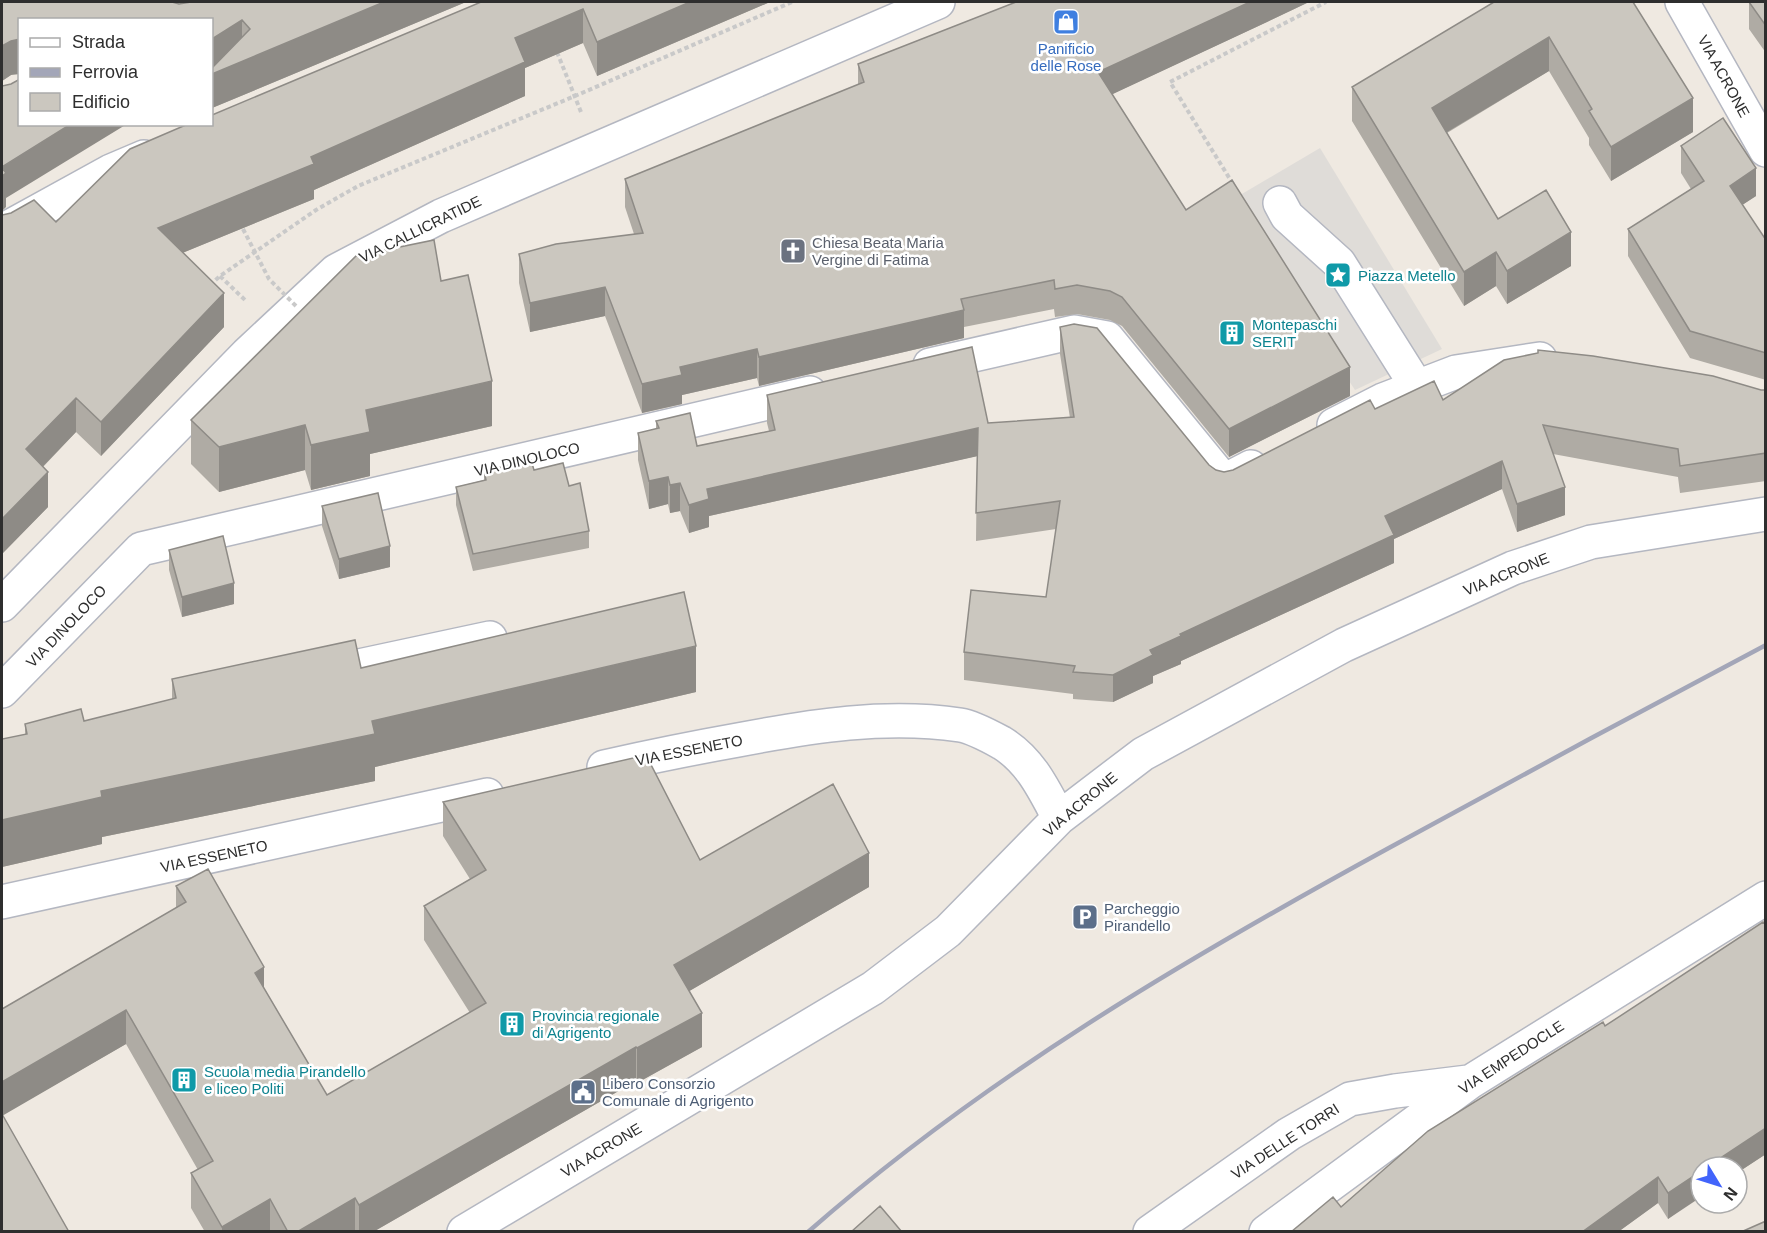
<svg xmlns="http://www.w3.org/2000/svg" width="1767" height="1233" font-family="Helvetica,sans-serif">
	<rect width="100%" height="100%" fill="#efe9e1"/>
	<path fill="#dfdcd8" d="M1320,148L1442,349L1355,390L1230,201Z"/>
	<g fill="none" stroke-linecap="round" stroke-linejoin="round">
		<defs>
			<path id="minor" d="M1682,2L1766,150
				M1280,203L1287,216L1339,263L1417,387
				M2,231L111,171L144,157
				M930,365L1074,332L1107,338L1224,481L1251,467
				M1334,425L1383,400L1456,372L1540,359
				M2,605L247,354L336,271L441,216L938,2
				M317,675L490,638
				M2,691L141,549L810,393
				M604,767C649,757 693,748 738,740C811,726 886,714 960,725C973,727 991,737 1002,743C1031,761 1044,790 1059,818
				M2,902L487,795
				M464,1232L873,988L948,931L1059,818L1143,754L1344,645L1513,568L1591,542L1766,514
				M1150,1232L1289,1134L1350,1099L1395,1091L1468,1082
				M1266,1232L1470,1082L1766,898"/>
		</defs>
		<use href="#minor" stroke="#b4b7c1" stroke-width="36"/>
		<path stroke="#c9c9c9" stroke-width="4" stroke-dasharray="4.5 3" stroke-linecap="butt" d="M557,52L581,112
			M1233,184L1170,82L1326,2
			M220,276L245,300
			M210,285L220,276L316,210L358,186L575,96L792,2"/>
		<use href="#minor" stroke="#fff" stroke-width="33"/>
		<path stroke="#a3a6b8" stroke-width="4.5" d="M808,1232C983,1078 1184,960 1387,849C1513,780 1639,712 1766,645"/>
		<path stroke="#c9c9c9" stroke-width="4" stroke-dasharray="4.5 3" stroke-linecap="butt" d="M243,229L269,279L297,307"/>
	</g>
	<path fill="#afaba4" d="M2,2H175L179,4L189,3L466,2L212,108V20H20L11,75L2,81Z
		M481,2H770L597,76L583,43L525,68V96L314,190V199L182,253L224,327L101,456L76,432L43,467L48,507L2,554L56,222Z
		M1016,2H1309L1267,22L1112,94L1186,210L1350,396L1229,457L1122,326L1110,320L1077,314L1055,317L1054,309L964,327V338L759,386L757,378L682,395V404L642,413L605,316L530,332L519,283V254L634,234L625,207V179L858,85V64Z
		M1494,2L1693,132L1611,181L1589,145V138L1549,71L1447,133L1498,219L1571,266L1507,304L1496,286L1464,306L1352,121V87Z
		M1749,2H1766V53L1749,29Z
		M1681,146L1756,196L1742,205L1766,240V380L1690,358L1628,256V229L1691,189L1681,173Z
		M1060,327L1209,465L1216,470L1224,472L1233,470L1375,409L1443,400L1766,390V481L1680,493L1678,477L1553,454L1565,515L1517,532L1502,489L1394,539V563L1181,661V664L1153,676V683L1113,702L1073,699V694L964,680V652L1046,597L1056,529L976,541L977,456L709,516V527L689,533L680,511L670,513L668,504L649,509L638,460V433L656,429V421L697,446L769,431L767,423V395L988,423L1070,418L1060,354Z
		M191,420L492,426L370,454V476L311,490L305,470L219,492L191,464Z
		M534,470L569,486L589,531V548L473,571L456,505V487L484,480V471Z
		M322,506L390,567L339,579L322,526Z
		M169,550L234,604L182,617L169,570Z
		M361,668L696,692L375,767V781L102,837V844L2,867V739L25,735V724L84,721L172,699V679Z
		M443,802L700,860L869,887L689,991L702,1047L637,1083L636,1081L373,1232H205L191,1208V1173L198,1170L126,1044L2,1115V1232V1009L176,908V886L264,988L327,1095L470,1013L424,940V906L470,879L443,836Z
		M1605,1026L1766,1154L1737,1173V1167L1668,1219L1658,1203L1618,1232H1291L1341,1207Z"/>
	<path fill="#8e8b86" d="M384,2H466L212,108V74Z
		M690,2H770L597,76V42Z
		M1250,2H1309L1267,22L1098,101V72Z
		M583,9V43L525,68V96L314,190V199L158,263V228L311,157L515,38Z
		M242,20V54L212,73V39Z
		M1549,37V71L1432,141V108Z
		M20,39V74L11,75L2,81V46L11,41Z
		M1693,98V132L1611,181V147Z
		M71,124H127L6,198V207L2,211V167Z
		M1756,168V196L1730,213V186Z
		M1571,232V266L1507,304V271Z
		M1496,252V286L1464,306V272Z
		M605,287V316L530,332V303Z
		M224,293V327L101,456V422Z
		M964,310V338L759,386V357Z
		M757,349V378L682,395V404L642,413V384L680,367Z
		M1350,367V396L1229,457V429Z
		M492,381V426L370,454V476L311,490V445L366,410Z
		M76,398V432L26,484V449Z
		M305,425V470L219,492V447Z
		M978,428V456L709,516V527L689,533V505L707,489Z
		M1502,461V489L1394,539V563L1181,661V664L1153,676V683L1113,702V675L1150,650L1180,634L1385,516Z
		M48,472V507L2,554V519Z
		M668,477V504L649,509V481Z
		M680,483V511L670,513V485Z
		M1565,487V515L1517,532V504Z
		M390,546V567L339,579V559Z
		M234,583V604L182,617V597Z
		M696,646V692L375,767V781L102,837V844L2,867V820L101,791L372,721Z
		M869,853V887L674,1000V965Z
		M264,967V1002L255,973Z
		M126,1010V1044L2,1116V1082Z
		M702,1013V1047L637,1083V1048Z
		M636,1047V1081L373,1232H359V1205Z
		M1766,1128V1154L1737,1173V1167H1707Z
		M1701,1171V1197L1668,1219V1193Z
		M1658,1177V1203L1618,1232H1582Z
		M355,1198V1232H297Z
		M270,1199V1232H222V1227Z"/>
	<path fill="#cbc7bf" stroke="#8e8b86" stroke-width="1.5" d="M2,2H172L179,4L191,2H384L212,74V68L250,29L242,20L212,39V20H20V39L11,41L2,46Z
		M481,2H690L597,42L583,9L515,38L525,62L311,157L314,164L158,228L224,293L101,422L76,398L26,449L48,472L2,519V215L11,213L34,200L56,222L130,149L188,124H212V115Z
		M1016,2H1250L1098,72L1186,210L1232,180L1350,367L1229,429L1122,297L1110,291L1077,285L1055,289L1054,280L961,299L964,310L759,357L757,349L680,367L682,375L642,384L605,287L530,303L519,254L556,244L643,233L625,179L864,82L858,64Z
		M1494,2H1633L1693,98L1611,147L1589,111L1592,109L1549,37L1432,108L1498,219L1546,190L1571,232L1507,271L1496,252L1464,272L1352,87Z
		M1749,2H1766V26Z
		M20,79V124H71L2,167V86L11,84Z
		M1723,118L1756,168L1730,186L1766,240V353L1690,331L1628,229L1704,181L1681,146Z
		M2,168L6,173L2,176Z
		M434,240L441,281L468,275L492,381L366,410L370,432L311,445L305,425L219,447L191,420L356,256Z
		M1074,324L1097,328L1209,465L1216,470L1224,472L1233,470L1370,400L1375,409L1434,381L1443,400L1504,360L1538,353V350L1593,356L1713,376L1761,390H1766V453L1680,466L1678,449L1543,425L1565,487L1517,504L1502,461L1385,516L1394,535L1180,634L1181,636L1150,650L1153,655L1113,675L1073,672L1075,666L964,652L971,590L1046,597L1060,501L976,513L978,428L707,489L709,499L689,505L680,483L670,485L668,477L649,481L638,433L659,428L656,421L690,413L697,446L775,430L767,395L972,347L988,423L1074,417L1060,327Z
		M531,460L534,470L563,463L569,486L580,483L589,531L473,554L456,487L486,480L484,471Z
		M378,493L390,546L339,559L322,506Z
		M223,536L234,583L182,597L169,550Z
		M684,592L696,646L372,721L375,734L101,791L102,797L2,820V739L27,734L25,724L81,709L84,721L176,698L172,679L355,640L361,668Z
		M646,755L700,860L833,784L869,853L674,965L702,1013L637,1048L636,1047L359,1205L355,1198L297,1232H288L270,1199L222,1227L191,1173L213,1161L126,1010L2,1082V1009L186,902L176,886L208,869L264,967L255,973L327,1095L486,1003L424,906L486,870L443,802Z
		M1763,922L1766,925V1128L1707,1167H1701V1171L1668,1193L1658,1177L1582,1232H1291L1333,1197L1341,1207L1428,1131L1603,1022L1605,1026Z
		M2,1114L69,1232H2Z
		M880,1206L902,1232H851Z
		M1766,1221V1232H1741Z"/>
	<defs>
		<symbol id="shop-square" viewBox="-11 -11 22 22"><rect x="-9" y="-9" width="18" height="18" rx="4" fill="#3f7fe0" stroke="#fff"/><path d="M-5-2.5h2.3a2.7 3.5 0 0 1 5.4 0H5L5.5 6h-11ZM-1.5-2.5h3a1.5 2.3 0 0 0-3 0Z" fill="#fff"/></symbol>
		<symbol id="church-square" viewBox="-11 -11 22 22"><rect x="-9" y="-9" width="18" height="18" rx="4" fill="#6b7280" stroke="#fff"/><path d="M-1.2-6h2.4v3.5h3.3v2.4h-3.3V6h-2.4V-.1h-3.3v-2.4h3.3Z" fill="#fff"/></symbol>
		<symbol id="sight-square" viewBox="-11 -11 22 22"><rect x="-9" y="-9" width="18" height="18" rx="4" fill="#0f9aa8" stroke="#fff"/><path d="M0-6L1.8-2.2L6-1.7L2.9 1.2L3.7 5.4L0 3.3L-3.7 5.4L-2.9 1.2L-6-1.7L-1.8-2.2Z" fill="#fff"/></symbol>
		<symbol id="building-square" viewBox="-11 -11 22 22"><rect x="-9" y="-9" width="18" height="18" rx="4" fill="#0f9aa8" stroke="#fff"/><path d="M-4-6H4V6H1V3H-1V6H-4ZM-2.5-4.3h1.7v1.8h-1.7ZM.8-4.3h1.7v1.8H.8ZM-2.5-1h1.7V.8h-1.7ZM.8-1h1.7V.8H.8Z" fill="#fff"/></symbol>
		<symbol id="parking-square" viewBox="-11 -11 22 22"><rect x="-9" y="-9" width="18" height="18" rx="4" fill="#5c6f8a" stroke="#fff"/><path d="M-3.5-5.5H1a3.5 3.5 0 0 1 0 7H-1V5.5H-3.5ZM-1-3.4V-.6H.8a1.4 1.4 0 0 0 0-2.8Z" fill="#fff"/></symbol>
		<symbol id="civic-square" viewBox="-11 -11 22 22"><rect x="-9" y="-9" width="18" height="18" rx="4" fill="#5c6f8a" stroke="#fff"/><path d="M-.6-6.5H3V-4.5H.6V-3L4-1V1h2V6H-6V1h2V-1L-.6-3ZM-1.2 2.5V6h2.4V2.5Z" fill="#fff"/></symbol>
	</defs>
	<g fill-rule="evenodd">
		<use href="#shop-square" x="1051" y="7" width="30" height="30"/>
		<use href="#church-square" x="778" y="236" width="30" height="30"/>
		<use href="#sight-square" x="1323" y="260" width="30" height="30"/>
		<use href="#building-square" x="1217" y="318" width="30" height="30"/>
		<use href="#parking-square" x="1070" y="902" width="30" height="30"/>
		<use href="#building-square" x="497" y="1009" width="30" height="30"/>
		<use href="#building-square" x="169" y="1065" width="30" height="30"/>
		<use href="#civic-square" x="568" y="1077" width="30" height="30"/>
	</g>
	<g text-anchor="middle" dominant-baseline="central" stroke-width="5" stroke-linejoin="round" paint-order="stroke">
		<g font-size="15" fill="#366cbe" stroke="#fff">
			<text x="1066" y="48">Panificio<tspan x="1066" dy="17">delle Rose</tspan></text>
		</g>
		<g font-size="15" fill="#2e2e2e" stroke="#fff">
			<text transform="translate(1724 76) rotate(61)">VIA ACRONE</text>
			<text transform="translate(420 229) rotate(-26)">VIA CALLICRATIDE</text>
			<text transform="translate(527 459) rotate(-13)">VIA DINOLOCO</text>
			<text transform="translate(1506 574) rotate(-22)">VIA ACRONE</text>
			<text transform="translate(66 626) rotate(-46)">VIA DINOLOCO</text>
			<text transform="translate(689 750) rotate(-11)">VIA ESSENETO</text>
			<text transform="translate(1080 804) rotate(-40)">VIA ACRONE</text>
			<text transform="translate(214 856) rotate(-12)">VIA ESSENETO</text>
			<text transform="translate(1511 1057) rotate(-33)">VIA EMPEDOCLE</text>
			<text transform="translate(1285 1141) rotate(-33)">VIA DELLE TORRI</text>
			<text transform="translate(601 1150) rotate(-31)">VIA ACRONE</text>
		</g>
		<g font-size="15" fill="#5b616d" stroke="#fff" text-anchor="start">
			<text x="812" y="242">Chiesa Beata Maria<tspan x="812" dy="17">Vergine di Fatima</tspan></text>
		</g>
		<g font-size="15" fill="#0d838f" stroke="#fff" text-anchor="start">
			<text x="1358" y="275">Piazza Metello</text>
			<text x="1252" y="324">Montepaschi<tspan x="1252" dy="17">SERIT</tspan></text>
			<text x="532" y="1015">Provincia regionale<tspan x="532" dy="17">di Agrigento</tspan></text>
			<text x="204" y="1071">Scuola media Pirandello<tspan x="204" dy="17">e liceo Politi</tspan></text>
		</g>
		<g font-size="15" fill="#4e5e75" stroke="#fff" text-anchor="start">
			<text x="1104" y="908">Parcheggio<tspan x="1104" dy="17">Pirandello</tspan></text>
			<text x="602" y="1083">Libero Consorzio<tspan x="602" dy="17">Comunale di Agrigento</tspan></text>
		</g>
	</g>
	<rect width="1767" height="1233" fill="none" stroke="#2e2e2e" stroke-width="6"/>
	<rect x="18" y="18" width="195" height="108" fill="#ffffff" stroke="#ababab" stroke-width="1.5"/>
	<rect x="30" y="38" width="30" height="9" fill="#ffffff" stroke="#ababab" stroke-width="1.5"/>
	<text x="72" y="48" font-size="18" fill="#2e2e2e">Strada</text>
	<rect x="30" y="68" width="30" height="9" fill="#a3a6b8" stroke="#ababab" stroke-width="1.5"/>
	<text x="72" y="78" font-size="18" fill="#2e2e2e">Ferrovia</text>
	<rect x="30" y="93" width="30" height="18" fill="#cbc7bf" stroke="#ababab" stroke-width="1.5"/>
	<text x="72" y="108" font-size="18" fill="#2e2e2e">Edificio</text>
	<g transform="translate(1719 1185) rotate(128)"><circle r="28" fill="#ffffff" stroke="#ababab" stroke-width="1.5"/>
	<path d="M0-4.5L10 22L0 15L-10 22Z" fill="#4264fb"/>
	<text y="-9" font-size="16" font-weight="bold" text-anchor="middle" fill="#2e2e2e">N</text>
	</g>
</svg>
